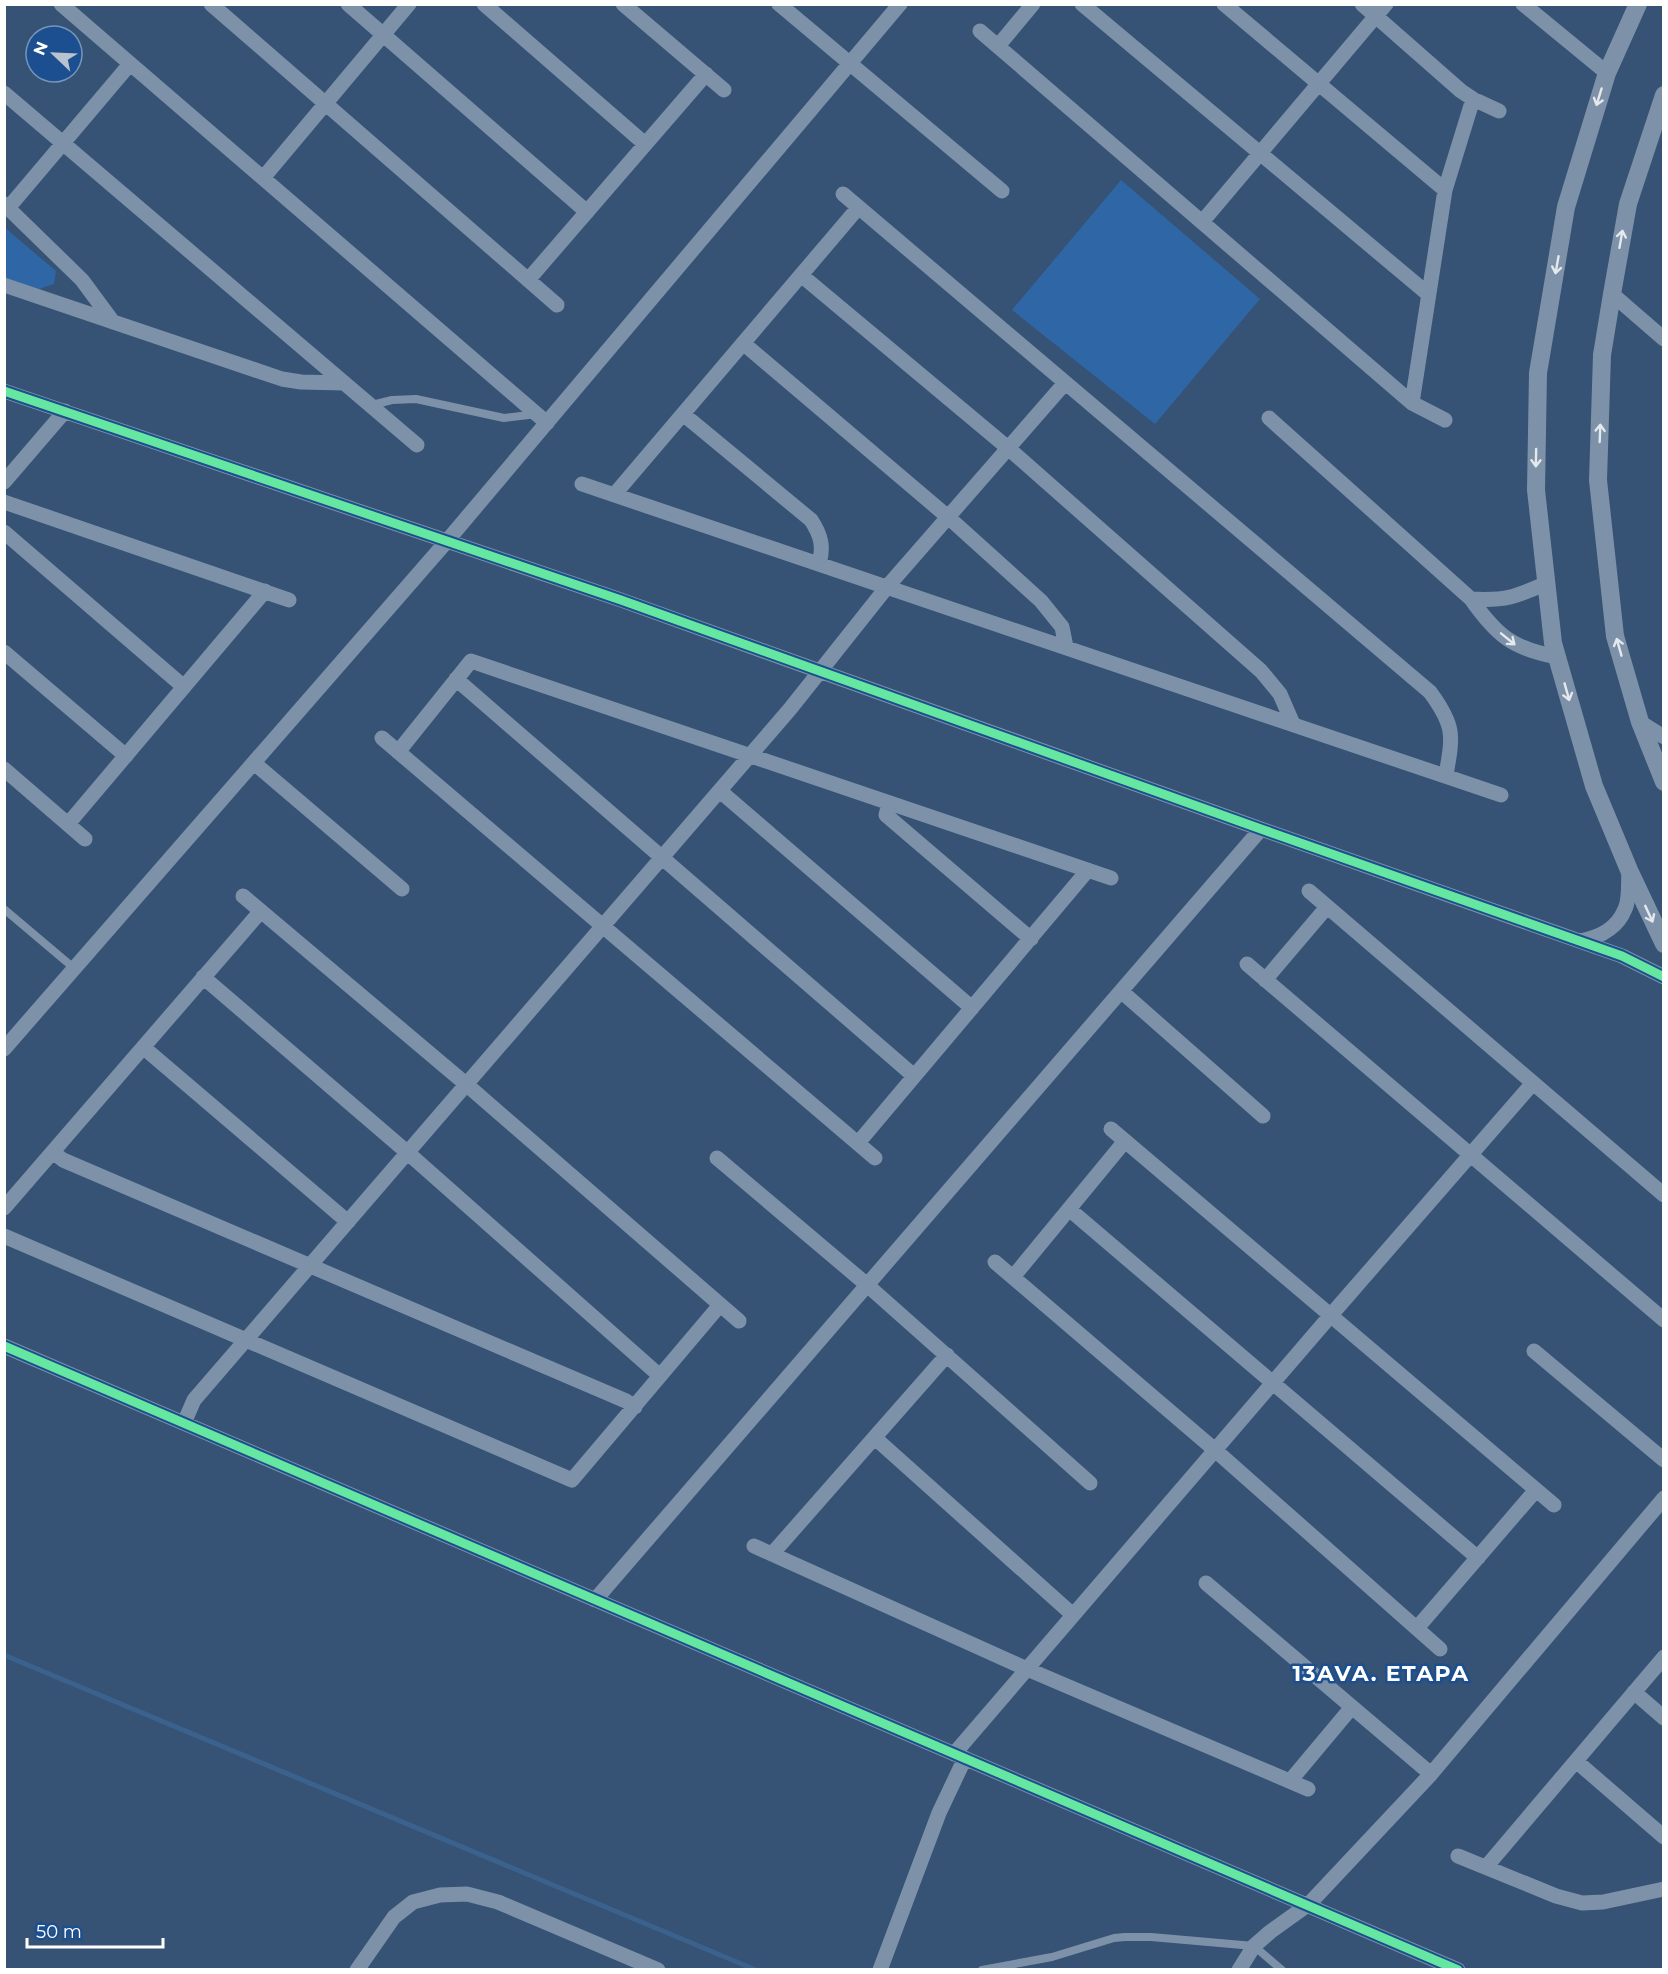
<svg xmlns="http://www.w3.org/2000/svg" width="1668" height="1974" font-family="Montserrat,sans-serif">
	<rect width="100%" height="100%" fill="#365274"/>
	<path fill="#2f66a5" d="M1121,180L1260,299L1155,424L1012,310Z
		M4,227L56,271L54,284L39,289L5,278Z"/>
	<g fill="none" stroke-linecap="round" stroke-linejoin="round">
		<path stroke="#3b618d" stroke-width="5" d="M4,1655L756,1970"/>
		<path stroke="#7d92a8" stroke-width="8" d="M372,405L392,400L416,399L504,418L537,414
			M4,909L75,969
			M982,1970L1052,1957L1114,1938L1125,1937H1151L1254,1946L1282,1970"/>
		<path stroke="#7d92a8" stroke-width="15" d="M61,4L547,423
			M211,4L557,305
			M348,4L587,212
			M484,4L645,144
			M623,4L724,90
			M779,4L1002,191
			M1082,4L1428,294
			M1224,4L1445,190
			M1362,4L1461,91L1473,99L1499,111
			M1523,4L1607,73
			M980,31L1412,403L1445,420
			M998,46L1033,4
			M4,93L417,445
			M263,178L409,4
			M843,194L1430,692C1455,726 1453,735 1446,775
			M4,204L82,280L113,322
			M9,207L130,64
			M1202,222L1386,4
			M801,275L1008,448L1261,671L1280,694L1293,724
			M528,280L706,74
			M4,285L282,379L301,382L344,383
			M1612,294L1664,339
			M743,343L948,517L1041,601L1062,627L1066,647
			M4,391L621,600L1261,829L1622,956L1664,977
			M1412,403L1445,190L1473,99
			M683,414L811,520C821,535 824,547 819,564
			M1269,418L1471,599C1497,636 1513,649 1558,657
			M4,482L65,411
			M582,484L1501,795
			M614,495L858,208
			M4,502L289,600
			M4,532L184,687
			M1471,599C1506,601 1515,597 1547,583
			M4,652L126,756
			M456,679L914,1076
			M1640,722L1664,737
			M382,738L875,1158
			M398,752L471,661L1111,878
			M254,763L402,889
			M4,769L85,839
			M720,791L972,1008
			M889,803L886,815L1031,939
			M68,824L265,591
			M1309,891L1664,1195
			M243,896L467,1085L739,1321
			M1580,941C1600,937 1617,929 1625,909C1630,899 1628,881 1629,870
			M1247,964L1664,1320
			M203,977L408,1153L660,1376
			M1265,980L1327,907
			M1121,991L1263,1116
			M143,1047L348,1222
			M4,1049L447,541L900,4
			M1111,1129L1554,1505
			M858,1143L1088,870
			M53,1152L63,1160L626,1401L635,1407
			M717,1158L866,1284L1090,1483
			M4,1208L261,911
			M1069,1209L1478,1558
			M4,1236L572,1480L720,1305
			M995,1262L1215,1450L1440,1649
			M1013,1277L1125,1141
			M4,1346L1458,1970
			M1534,1351L1664,1460
			M184,1423L194,1400L790,709L887,587L1065,383
			M875,1438L1073,1615
			M754,1546L1027,1669L1308,1789
			M772,1554L947,1355
			M1206,1583L1431,1774
			M595,1600L1261,829
			M1417,1628L1536,1490
			M1634,1692L1664,1718
			M954,1754L1331,1315L1533,1083
			M1576,1761L1664,1837
			M1290,1781L1352,1707
			M1458,1856L1556,1896L1582,1903L1603,1902L1664,1889
			M1486,1867L1664,1657
			M357,1970L394,1917L413,1902L440,1895L467,1894L498,1902L658,1970
			M880,1970L939,1813L965,1758
			M1239,1970L1254,1946L1270,1932L1309,1904L1431,1774L1664,1498"/>
		<path stroke="#7d92a8" stroke-width="18" d="M1638,4L1607,73L1566,207L1538,373L1536,490L1553,643L1594,786L1629,870L1664,944
			M1664,95L1628,204L1612,294L1602,355L1598,480L1615,636L1640,722L1664,782"/>
		<defs>
			<path id="cycleway" d="M4,391L621,600L1261,829L1622,956L1664,977
				M4,1346L1458,1970"/>
		</defs>
		<use href="#cycleway" stroke="#1b4f8f" stroke-width="13"/>
		<use href="#cycleway" stroke="#66e7a1" stroke-width="9"/>
	</g>
	<defs><path id="oneway-shaft" d="M-6 0H5M1.5-3L5.5 0L1.5 3" fill="none" stroke-width="1.6" stroke-linecap="round" stroke-linejoin="round" transform="scale(1.5)"/></defs>
	<g stroke="#e5e9ee">
		<use href="#oneway-shaft" transform="translate(1599 97) rotate(107)"/>
		<use href="#oneway-shaft" transform="translate(1621 239) rotate(-80)"/>
		<use href="#oneway-shaft" transform="translate(1557 265) rotate(100)"/>
		<use href="#oneway-shaft" transform="translate(1600 433) rotate(-88)"/>
		<use href="#oneway-shaft" transform="translate(1536 458) rotate(91)"/>
		<use href="#oneway-shaft" transform="translate(1508 639) rotate(39)"/>
		<use href="#oneway-shaft" transform="translate(1619 647) rotate(-106)"/>
		<use href="#oneway-shaft" transform="translate(1567 692) rotate(74)"/>
		<use href="#oneway-shaft" transform="translate(1649 914) rotate(65)"/>
	</g>
	<g text-anchor="middle" dominant-baseline="central" stroke-width="5" stroke-linejoin="round" paint-order="stroke">
		<g font-size="22" font-weight="bold" letter-spacing="1.5" fill="#fff" stroke="#1b4f8f">
			<text x="1381" y="1673">13AVA. ETAPA</text>
		</g>
	</g>
	<rect width="1668" height="1974" fill="none" stroke="#ffffff" stroke-width="12"/>
	<g transform="translate(54 54) rotate(293)"><circle r="28" fill="#1b4f8f" stroke="#7695bc" stroke-width="1.5"/>
	<path d="M0-4.5L10 22L0 15L-10 22Z" fill="#b9c2ce"/>
	<text y="-9" font-size="16" font-weight="bold" text-anchor="middle" fill="#ffffff">N</text>
	</g>
	<path d="M27 1938v9h136v-9" fill="none" stroke="#ffffff" stroke-width="3"/>
	<text x="36" y="1938" font-size="18" fill="#ffffff" stroke="#1b4f8f" stroke-width="4.5" paint-order="stroke">50 m</text>
</svg>
